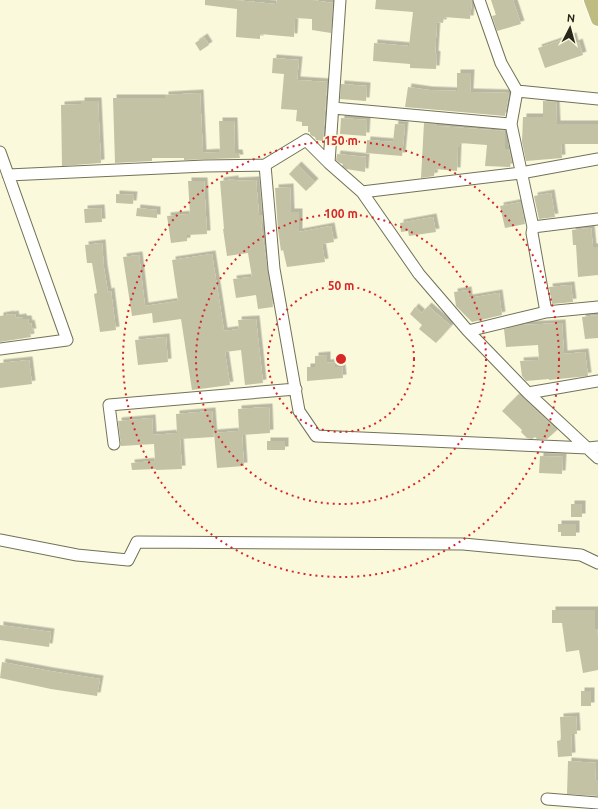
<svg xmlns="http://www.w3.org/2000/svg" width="598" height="809" font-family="Ubuntu,sans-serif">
	<defs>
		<filter id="shadow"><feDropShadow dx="3.5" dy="-3.5" stdDeviation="0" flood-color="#0004"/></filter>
	</defs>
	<rect width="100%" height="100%" fill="#faf9db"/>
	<path fill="#c3c2a5" filter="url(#shadow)" d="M205,0H234L276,4L277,0H312L333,3L331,33L312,30V19L295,18L294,37L260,34V39L236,37L237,9L205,5Z
		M376,0H472L470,19L444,17L443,23L437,22L435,54L437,55L436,69L410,68V64L373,61L374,43L409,46L413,12L375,9Z
		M491,0H513L521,24L497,31L492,16L496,15Z
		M573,36L575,44L579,42L583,55L545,68L538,48Z
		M204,37L209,45L200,51L195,43Z
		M273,58L299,60L297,80L327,82L323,141L316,140L315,137L312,136L310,134V132H308V126H302V122L296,121L297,110L281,109L284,74L272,73Z
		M457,73H471L470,92L509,93L505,116L405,107L408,87L429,90L457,91Z
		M341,84L367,86L366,101L340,99Z
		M200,93L203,153L220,152L219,121H234L235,153H239L240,158L184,160V158H152V161L115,163L113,98H165V95Z
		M81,101H98L101,163L62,166L61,105L81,104Z
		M543,101L556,102L557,124H598V144H561L562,158L526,161L522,142L523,117H543Z
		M341,118L367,120L366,136L340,134Z
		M424,123L437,124V126L505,131V149H509L512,162H511L510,167L485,166L487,145L460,143V147H458L457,171L435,169L434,176L421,178Z
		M395,124L405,125L402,156L366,153L367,140L393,142Z
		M337,154L366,157L365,172L346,169L342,166L343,164L340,163L336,160Z
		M298,165L315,182L306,191L289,174Z
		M235,179V181L256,180L259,215H262L263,224H261L273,307L258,309L256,295L236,298L233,279L252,277L248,253L227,256L223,229H224L220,181Z
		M188,181H204L207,234L187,235V241L171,243L167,216L190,214Z
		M290,187L291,212H299V232L331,226L334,242L322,244L325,262L287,267L283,250L281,251L278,230L275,188Z
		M551,193L555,217L539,219L534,196Z
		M116,194L134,195L133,204L116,203Z
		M521,202L525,224L505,228L500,206Z
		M101,208L102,222L85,223L84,209Z
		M137,208L157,210V218L136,216Z
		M433,217L436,232L409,236L408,231L401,232L400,223Z
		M591,228L593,247H598V275L578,277L576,245H573L572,230Z
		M102,243L104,268L108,292L111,291L116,330L100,332L94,294L97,293L92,263H87L85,245Z
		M212,254L224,331L239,329L238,320L256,319L263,383L245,385L241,350L225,352L230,385L192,390L181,319L153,323L152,313L132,316L123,257L139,255L145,306L178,301L172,260Z
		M571,285L573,302L552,304L549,287Z
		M468,290L469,298L499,293L502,315L472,322L456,306L454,292Z
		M428,306L451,326L436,343L419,329L422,325L410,314L415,307L422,313Z
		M11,314L10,315L15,314L16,318L23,317V319H28L29,324L31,323L33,332H30L31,337L0,342V316Z
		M598,315V338L585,339L582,317Z
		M562,323L564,354L585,352L588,376L549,380V379L526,381L522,376L520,361L539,360L538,345L506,347L504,329L522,325Z
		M166,337L168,362L138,365L135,340Z
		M327,355V363L335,362V367H342L343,378L307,381V367H315V356Z
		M29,360L32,384L0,388V363Z
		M519,394L557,430L547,439H537L535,437L532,439L527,438L521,432L522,430L502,411Z
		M269,407L270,433L242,435L244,466L217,468L214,433L239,431L238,409Z
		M212,411L214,437L180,439L182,469L156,470V469L132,470L131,463L155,461L154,444L121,446L118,421L152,418L153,435L177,433L176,414Z
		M267,441H285V450H267Z
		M540,456L563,457L562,474L539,473Z
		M571,504H582V517H571Z
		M558,524H576V536H561V532H558Z
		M552,610H595V629H597L598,637V670L583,673L579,650L566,652L562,623H552Z
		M0,625L51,632L49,647L0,640Z
		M2,662L50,671L100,679L97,696L51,689L0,678Z
		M581,691H591V706H581Z
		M576,716L577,734H571L572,756L558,757L557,741L561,740L560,717Z
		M568,761L596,763L595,780H598V796L567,794Z"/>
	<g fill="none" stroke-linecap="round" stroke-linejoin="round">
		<defs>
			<path id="minor" d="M479,0L501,63L517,91L511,124L533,227L532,233L546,312
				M517,91L598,99
				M333,108L511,124
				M0,152L67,340L0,349
				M329,163L362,192L521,173L598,159
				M265,165L274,269L299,411L316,436L588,448L598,447
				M8,175L205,166L265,165L306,140L329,163L340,0
				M362,192L419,274L468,331
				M533,227L598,219
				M598,307L546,312L468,331L528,393L598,458
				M528,393L598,381
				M114,444L109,405L296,389
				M0,540L77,555L128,560L137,542L463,544L581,555L598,563
				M547,799L598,803"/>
			<path id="major" d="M591,0L598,19"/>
		</defs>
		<use href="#minor" stroke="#727257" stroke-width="13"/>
		<use href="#major" stroke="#fff" stroke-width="16"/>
		<use href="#minor" stroke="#fff" stroke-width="11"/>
		<use href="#major" stroke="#bebc81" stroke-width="14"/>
	</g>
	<g fill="none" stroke="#d62828" stroke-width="2" stroke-dasharray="2 4">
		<circle cx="341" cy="359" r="73"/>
		<circle cx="341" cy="359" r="145"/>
		<circle cx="341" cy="359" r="218"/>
	</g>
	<circle cx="341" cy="359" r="6" fill="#d62828" stroke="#faf9db" stroke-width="2"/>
	<g font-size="12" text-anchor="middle" font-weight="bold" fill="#d62828" stroke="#faf9db" stroke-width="3" stroke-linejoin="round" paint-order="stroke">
		<text x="341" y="145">150 m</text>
		<text x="341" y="218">100 m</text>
		<text x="341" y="290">50 m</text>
	</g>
	<g transform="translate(570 28) rotate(6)" stroke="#faf9db" stroke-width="3" paint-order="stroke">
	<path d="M0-3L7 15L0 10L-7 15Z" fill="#28271c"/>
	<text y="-6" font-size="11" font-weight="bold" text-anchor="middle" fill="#28271c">N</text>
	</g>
</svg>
